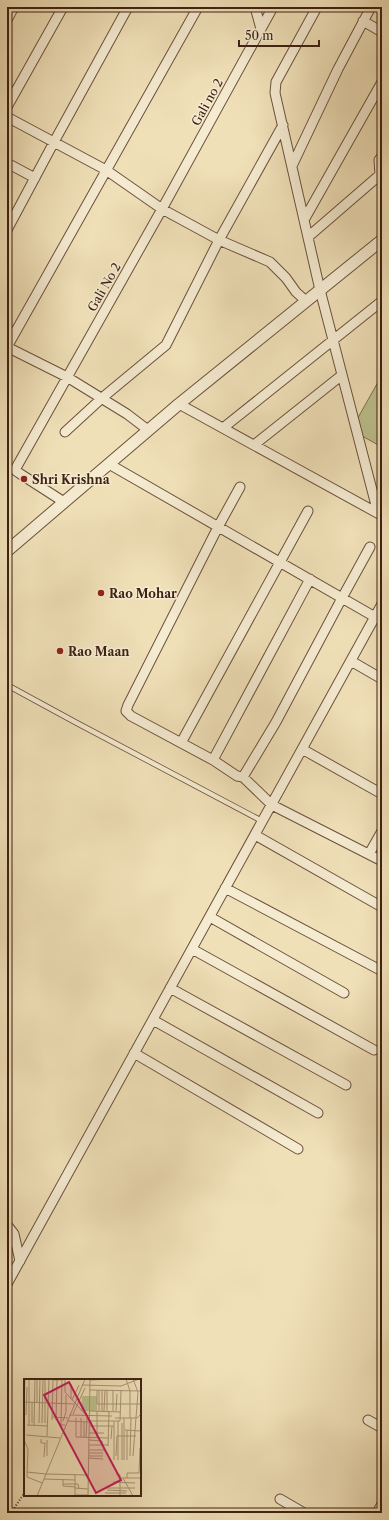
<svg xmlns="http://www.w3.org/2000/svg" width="389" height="1520" font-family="'Libre Caslon Text',serif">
	<rect width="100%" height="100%" fill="#f0e0b8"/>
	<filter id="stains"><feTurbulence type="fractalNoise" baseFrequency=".005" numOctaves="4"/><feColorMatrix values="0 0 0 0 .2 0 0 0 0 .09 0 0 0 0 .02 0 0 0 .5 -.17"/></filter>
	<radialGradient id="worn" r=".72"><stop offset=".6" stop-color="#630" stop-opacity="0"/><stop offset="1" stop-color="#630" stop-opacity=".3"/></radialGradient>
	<path fill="#bcc18d" stroke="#7c7150" d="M382,375V447L351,430Z"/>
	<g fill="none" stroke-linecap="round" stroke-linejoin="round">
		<defs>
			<path id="service" d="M7,685L75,722L262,821"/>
			<path id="minor" d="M255,7L261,29
				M317,7L276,82L275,93L320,290L378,513
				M7,20L14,7
				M363,21L382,32
				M7,107L63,7
				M7,117L106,170L162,209L219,240L270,262L286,278L296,292L306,301
				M7,163L35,178
				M292,166L338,69L371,7
				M380,175L379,160L382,156
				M304,220L382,82
				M7,230L54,142L128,7
				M308,237L382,173
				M7,347L198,7
				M7,347L67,377L127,414L148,430
				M179,404L381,515
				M223,428L382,301
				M65,432L102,398L166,345L219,240L283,125
				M254,445L342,375
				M109,464L375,617
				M240,487L218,527L128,705L126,711L131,716L213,760L237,776L243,777L272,805L382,861
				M64,502L22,475L16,471V468L162,209L273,7
				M351,661L382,679
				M181,743L308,511
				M302,749L382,794
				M213,760L310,579
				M243,777L276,722L342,598L370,547
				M255,835L382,907
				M369,854L382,831
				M225,888L382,971
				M210,917L344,993
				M192,949L374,1050
				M170,988L346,1085
				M153,1020L318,1113
				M134,1053L298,1149
				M7,1225L14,1234L20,1261
				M7,1284L382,604
				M368,1420L382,1428
				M280,1499L304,1513
				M377,1513L382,1504"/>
			<path id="tertiary" d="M7,551L179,404L382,240"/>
		</defs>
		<use href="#service" stroke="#6a513c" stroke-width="6"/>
		<use href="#minor" stroke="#6a513c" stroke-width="11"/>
		<use href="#tertiary" stroke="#6a513c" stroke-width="13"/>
		<path stroke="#3d2113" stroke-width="2" stroke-dasharray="1 2" stroke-linecap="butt" d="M11,1513L25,1492"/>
		<use href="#service" stroke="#f5ebd1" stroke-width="4.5"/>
		<use href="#minor" stroke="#f5ebd1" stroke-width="9"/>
		<use href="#tertiary" stroke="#f5ebd1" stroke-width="11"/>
	</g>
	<g fill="#8f2418" stroke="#f5ebd1" stroke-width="1.5">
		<circle cx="24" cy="479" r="4"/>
		<circle cx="101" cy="593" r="4"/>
		<circle cx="60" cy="651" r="4"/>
	</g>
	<g text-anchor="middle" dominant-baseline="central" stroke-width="3" stroke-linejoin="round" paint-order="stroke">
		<g font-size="12" fill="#3d2113" stroke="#f5ebd1">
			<text transform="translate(207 102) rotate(-61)">Gali no 2</text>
			<text transform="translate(104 287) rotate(-60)">Gali No 2</text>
		</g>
		<g font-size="12" font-weight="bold" fill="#3d2113" stroke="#f5ebd1" text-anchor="start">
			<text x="32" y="479">Shri Krishna</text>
			<text x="109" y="593">Rao Mohar</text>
			<text x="68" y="651">Rao Maan</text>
		</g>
	</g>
	<g transform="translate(24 1379)">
		<rect width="117" height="117" fill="#f0e0b8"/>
		<path d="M58,17H73V32H57Z" fill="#bcc18d"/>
		<path fill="none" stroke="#a89476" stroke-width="1" d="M38,0L37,46H41M102,0L106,12V39M30,1L54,0M41,1V13L62,36M66,1L86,0M58,6L97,7L115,0M66,11L117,12M73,11V25H117M47,20V5M48,21L55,6M0,23L50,25M13,23V0M0,29L1,0M65,32L97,33M75,32V11M78,32V11M80,32L81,11M83,32V11M89,32V11M92,32L93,15M49,35L61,9M2,36L3,8M45,36L88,37M28,38L44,39M52,39V58L84,59M91,39H113L117,35M28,41L29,0M32,41L33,0M39,42L42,33V16M43,42L65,43M65,42H73V32M90,42V81M8,44V23M15,44L16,0M18,44L19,0M21,44V0M3,46L24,47M5,46V0M10,46L11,0M65,47H90M101,51L117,52M65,54H80M2,56L36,59M23,57L25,0M57,58V39M60,58V43M62,58L63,39M73,59V42H96L97,11M17,60V64H21L20,78M87,60L88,47M0,61L4,70L3,98L18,104M65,61L78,62L79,66M65,66H84M84,67L85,32M65,71H80M65,74H79M23,77V61M65,77H79M92,77L93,57H112M106,77L107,39M109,77L114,13L109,0M65,79L79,80M94,81V42M98,81V44M100,81V39M103,81V51M3,93L22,95M22,95L64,96M51,95V116H64M92,95L96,96V117M96,99H117M99,99L109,117M103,99V94H115L116,69M20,100L51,101M39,100V107L51,108M89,103L111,104M39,105H54L55,110M51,109L64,110M83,109H111M83,111L103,112M81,114H102M13,117L61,0M64,117L66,0"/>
		<path fill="#c2185b" fill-opacity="0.15" stroke="#c2185b" stroke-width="2" d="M45,3L97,101L72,114L20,16Z"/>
		<rect width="117" height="117" fill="none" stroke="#3d2113" stroke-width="2"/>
	</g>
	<rect width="389" height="1520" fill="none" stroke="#f0e0b8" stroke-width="24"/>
	<rect x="8" y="8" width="373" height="1504" fill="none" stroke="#3d2113" stroke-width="2"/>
	<rect x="12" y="12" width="365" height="1496" fill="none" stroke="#3d2113"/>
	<path d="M239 40v6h80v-6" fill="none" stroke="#3d2113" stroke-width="2"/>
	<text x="245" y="40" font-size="12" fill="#3d2113" stroke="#f5ebd1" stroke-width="3" paint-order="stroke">50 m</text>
	<rect width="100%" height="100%" filter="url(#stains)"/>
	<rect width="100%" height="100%" fill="url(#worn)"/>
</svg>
